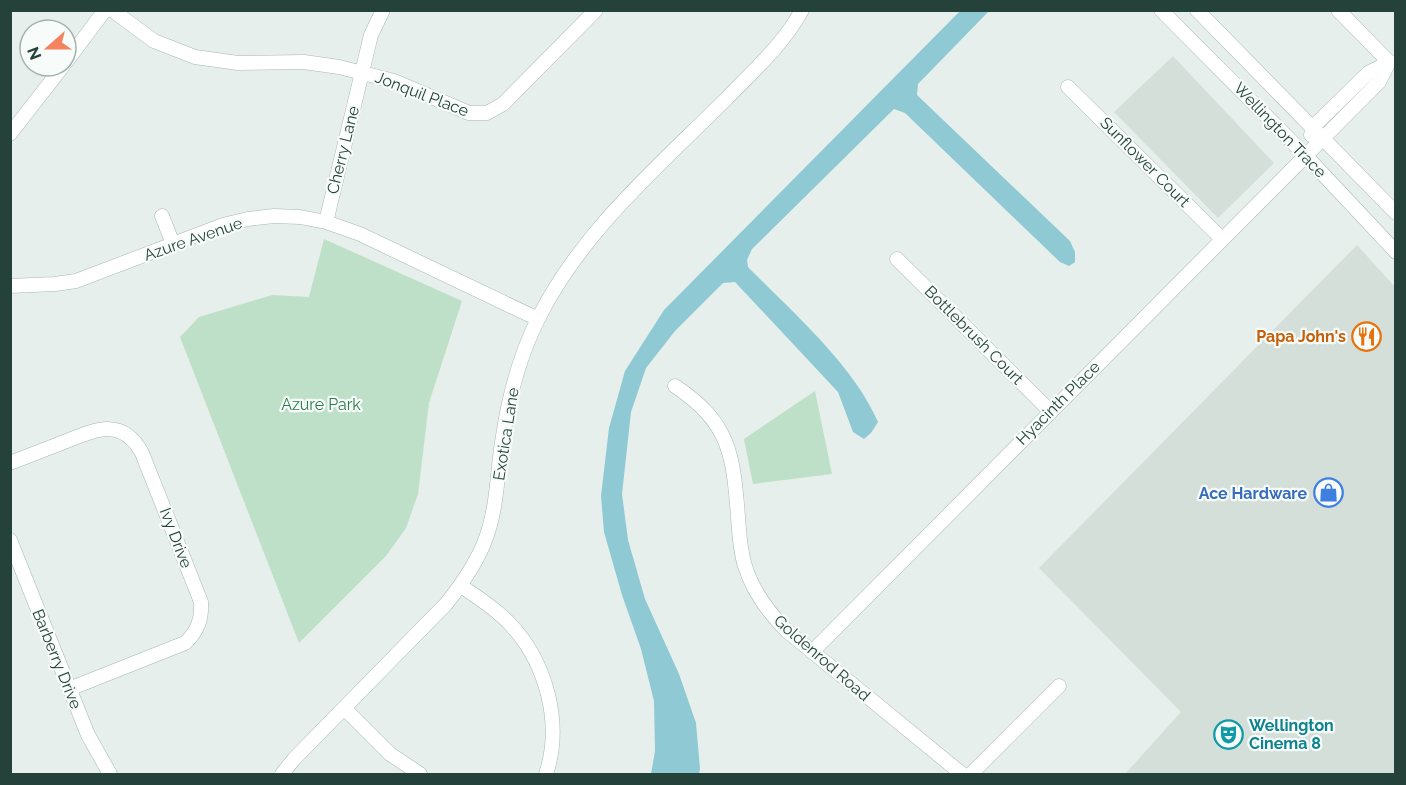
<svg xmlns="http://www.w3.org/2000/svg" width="1406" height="785" font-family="Raleway,sans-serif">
	<rect width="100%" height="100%" fill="#e6efeb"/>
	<path fill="#d4dfda" d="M1173,56L1274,163L1218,218L1114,112Z
		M1357,245L1395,287V774H1125L1181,712L1039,568Z"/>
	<path fill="#bfe0c8" d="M324,239L462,301L429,403L418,494L406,528L386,556L299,643L180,337L199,317L272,295L309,297Z
		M815,391L832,474L753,484L744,439Z"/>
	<path fill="#8ec9d4" d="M960,11H989L918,84L917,95L1070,241L1075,252V262L1069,266L1060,262L905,113L894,109L752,249L747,260L748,267C793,313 852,363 878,422L871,433L864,439L853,432L838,392L735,282L723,283L675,331L646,368L631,412L622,494L628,540L645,599L679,674L696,723L700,769L699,774H651L655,751L654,701L641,649L622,595L604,532L601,496L609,428L625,371L664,310Z"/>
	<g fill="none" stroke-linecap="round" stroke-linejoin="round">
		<defs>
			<path id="minor" d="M112,10L154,41L195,57L238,63L304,62L339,67L394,81L469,113H487L503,104L596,10
				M1161,10L1305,155L1396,252
				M1197,10L1396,213
				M1338,10L1389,62
				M66,62L105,10
				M1068,87L1221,238
				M10,134L63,66
				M1311,135L1313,127L1368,73L1390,62
				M162,216L173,244
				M326,222L371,35L383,10
				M897,259L1050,411
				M10,286L55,284L76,281L223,225L248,219L274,216L300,217L326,222L360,234L538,319
				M675,386C730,423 733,454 738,516C739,532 740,550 745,566C753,592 768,612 787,631L962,774
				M10,463C28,456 46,449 64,442C95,430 122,416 142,453L201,602C202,619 198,631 185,643L69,689
				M10,540L88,735L110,774
				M461,586C477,597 495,608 509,623C546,661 563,723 546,774
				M812,652L1379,82L1389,62
				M344,708L390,754L420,774
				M282,774L294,759L446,604C462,584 477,563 486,538C498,505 497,470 503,436C509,396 520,355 538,319C581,232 658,167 726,99C753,71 783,45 802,10
				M971,774L1059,686"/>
		</defs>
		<use href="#minor" stroke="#a8b8b2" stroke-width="15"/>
		<use href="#minor" stroke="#fff" stroke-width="14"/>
	</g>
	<defs>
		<symbol id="restaurant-ring" viewBox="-11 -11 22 22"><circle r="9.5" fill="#f7fbf9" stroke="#e8710a" stroke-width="1.5"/><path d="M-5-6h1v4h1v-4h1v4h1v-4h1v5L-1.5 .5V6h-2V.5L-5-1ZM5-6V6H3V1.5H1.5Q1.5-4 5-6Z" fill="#e8710a"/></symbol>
		<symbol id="shop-ring" viewBox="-11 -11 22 22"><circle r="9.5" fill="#f7fbf9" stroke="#3f7fe0" stroke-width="1.5"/><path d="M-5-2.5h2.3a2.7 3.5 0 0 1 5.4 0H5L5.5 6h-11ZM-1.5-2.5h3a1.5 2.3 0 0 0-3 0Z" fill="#3f7fe0"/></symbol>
		<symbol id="theatre-ring" viewBox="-11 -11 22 22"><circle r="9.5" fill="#f7fbf9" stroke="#0f9aa8" stroke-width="1.5"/><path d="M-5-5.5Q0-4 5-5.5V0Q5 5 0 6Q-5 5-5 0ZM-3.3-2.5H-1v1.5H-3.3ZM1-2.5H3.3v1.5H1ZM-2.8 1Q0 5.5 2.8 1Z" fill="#0f9aa8"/></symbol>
	</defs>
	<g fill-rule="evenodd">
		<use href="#restaurant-ring" x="1350" y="320" width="33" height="33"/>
		<use href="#shop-ring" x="1312" y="476" width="33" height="33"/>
		<use href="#theatre-ring" x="1212" y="718" width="33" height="33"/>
	</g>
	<g text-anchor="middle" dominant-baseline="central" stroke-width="4.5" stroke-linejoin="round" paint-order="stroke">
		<g font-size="16" fill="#24423a" stroke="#f7fbf9">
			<text transform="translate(422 94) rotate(21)">Jonquil Place</text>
			<text transform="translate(1280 130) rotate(46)">Wellington Trace</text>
			<text transform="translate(343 150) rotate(-76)">Cherry Lane</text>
			<text transform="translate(1145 162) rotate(45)">Sunflower Court</text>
			<text transform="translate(193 239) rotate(-19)">Azure Avenue</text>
			<text transform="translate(974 335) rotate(45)">Bottlebrush Court</text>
			<text transform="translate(1058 403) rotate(-45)">Hyacinth Place</text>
			<text transform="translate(506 434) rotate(-81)">Exotica Lane</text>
			<text transform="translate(176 538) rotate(69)">Ivy Drive</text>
			<text transform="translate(822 658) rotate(41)">Goldenrod Road</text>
			<text transform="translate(57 659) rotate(68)">Barberry Drive</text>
		</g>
		<g font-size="16" font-weight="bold" fill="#c56008" stroke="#f7fbf9" text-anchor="end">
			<text x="1346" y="336">Papa John's</text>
		</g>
		<g font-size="16" fill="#2d7a4b" stroke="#f7fbf9">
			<text x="321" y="404">Azure Park</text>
		</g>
		<g font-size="16" font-weight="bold" fill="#366cbe" stroke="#f7fbf9" text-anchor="end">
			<text x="1307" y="493">Ace Hardware</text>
		</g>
		<g font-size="16" font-weight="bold" fill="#0d838f" stroke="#f7fbf9" text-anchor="start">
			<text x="1249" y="725">Wellington<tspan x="1249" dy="18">Cinema 8</tspan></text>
		</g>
	</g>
	<rect width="1406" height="785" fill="none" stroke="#24423a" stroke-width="24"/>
	<g transform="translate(48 48) rotate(249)"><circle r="28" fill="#f7fbf9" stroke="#a3b1ad" stroke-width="1.5"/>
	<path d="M0-4.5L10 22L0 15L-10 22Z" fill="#f4845f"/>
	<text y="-9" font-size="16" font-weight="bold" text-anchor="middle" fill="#24423a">N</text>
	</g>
</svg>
